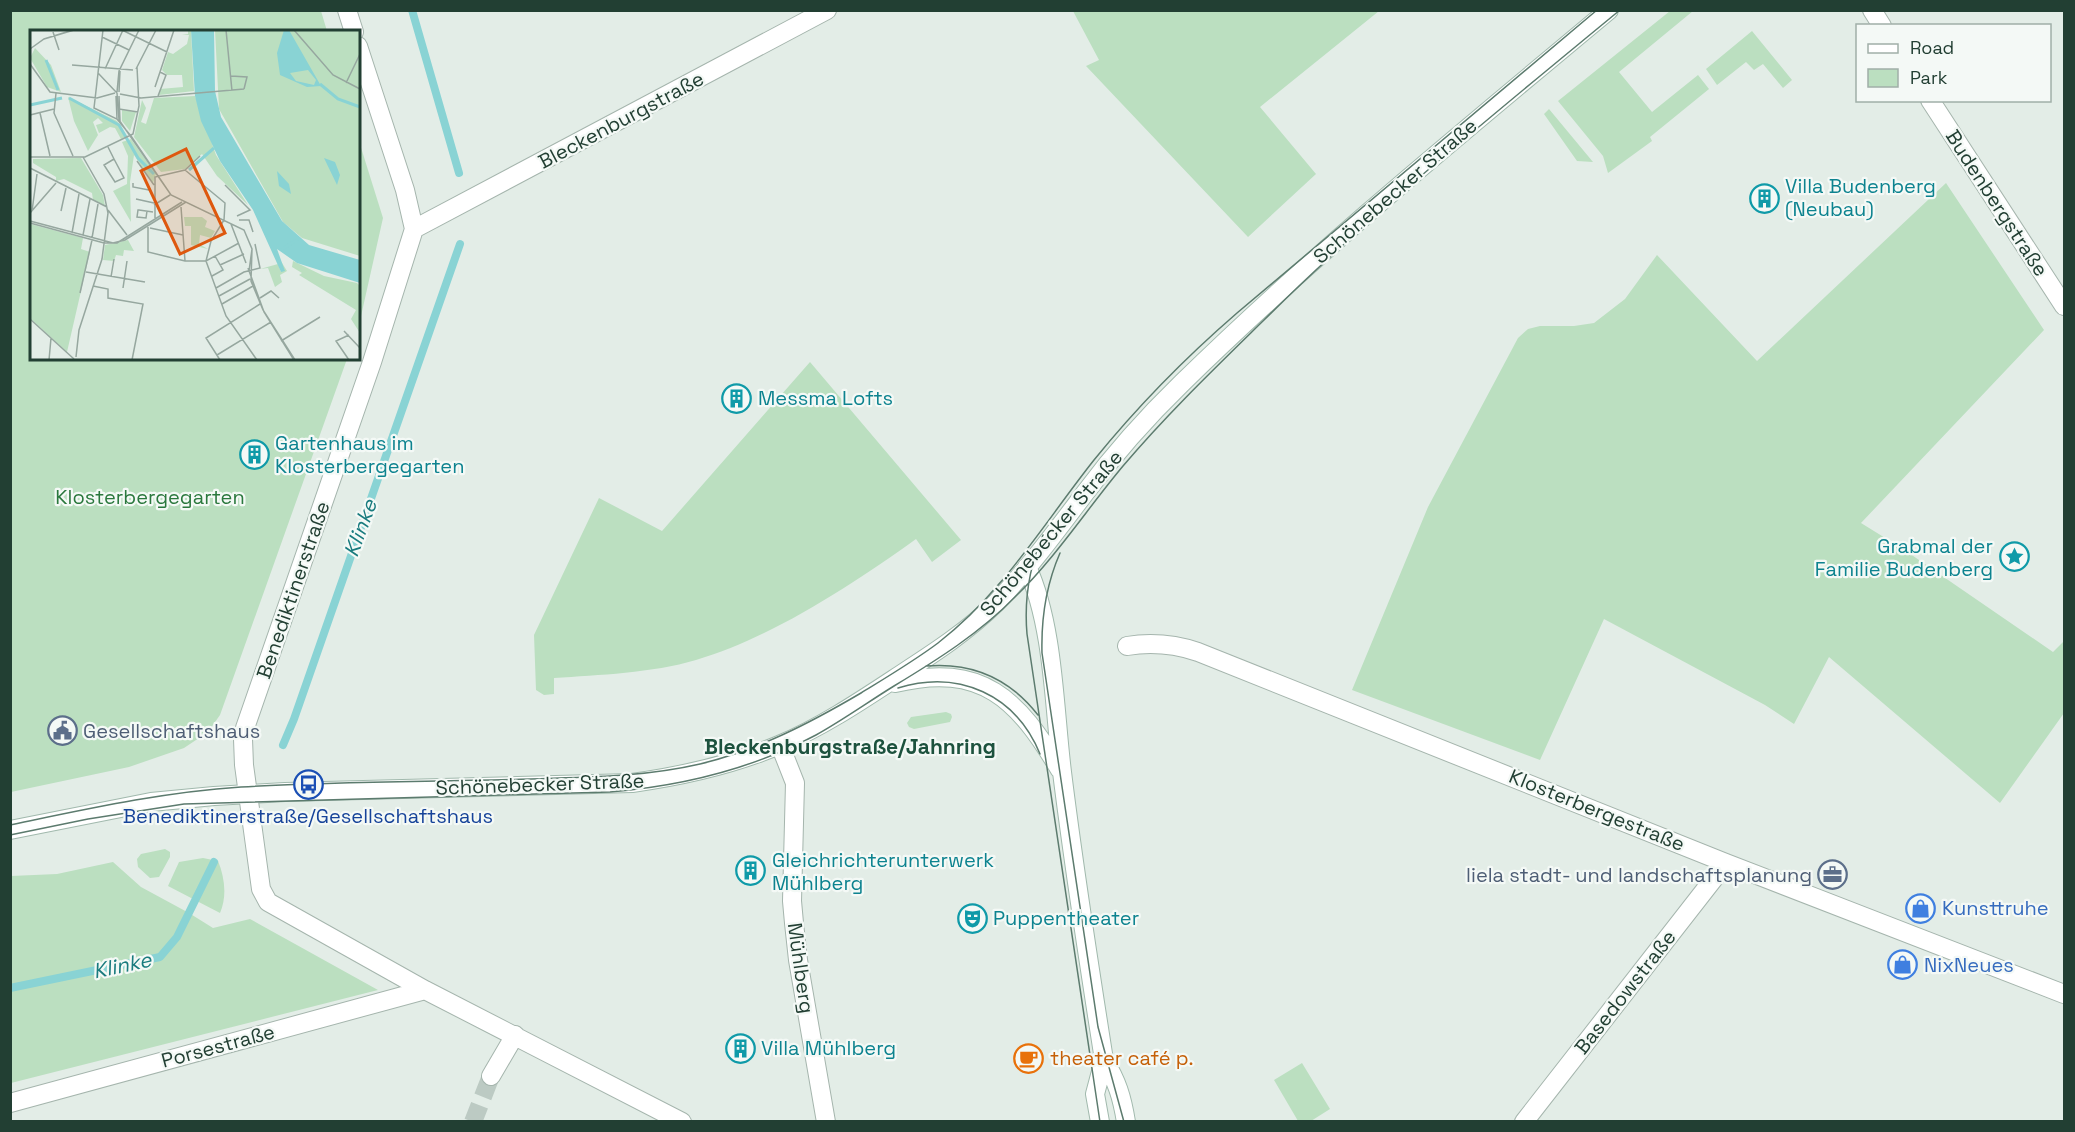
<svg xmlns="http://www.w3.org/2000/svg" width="2075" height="1132" font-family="'Space Grotesk',sans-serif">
	<rect width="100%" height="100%" fill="#e3ede7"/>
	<path fill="#bbdfc0" d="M10,11H321L327,31L32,32V358L347,359L220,715L208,732L184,748L129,767L11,792Z
		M1073,11H1379L1260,107L1316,174L1248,237L1086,66L1099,60Z
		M1670,11H1693L1619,72L1652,112L1698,75L1709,89L1650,137L1652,141L1608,173L1603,156L1558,101Z
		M1752,31L1792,80L1783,88L1763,64L1754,70L1746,62L1717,85L1706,69Z
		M1549,109L1593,162L1577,161L1544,114Z
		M358,138L383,218L359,325H358Z
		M1946,183L2044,330L1861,523L1903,549L2053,652L2064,641V713L2000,803L1829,657L1794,724L1765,705L1604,619L1540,760L1352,690L1428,507L1518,338L1528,329L1540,326H1574L1594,323L1625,299L1657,255L1757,361Z
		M810,362L961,540L932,562L916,539C852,585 771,638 696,660C652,673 599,675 554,678V694L544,695L536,690L534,635L599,498L662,531Z
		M946,712L951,714L952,717L950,722L914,729L909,727L907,723L911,717Z
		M165,849L170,852V857L159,877L150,878L138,867L137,859L141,854Z
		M203,858L218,861C225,878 227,897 220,913L168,886L179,862Z
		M113,862L141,887L189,913L213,928L250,919L378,990L11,1083V876L57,874Z
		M1302,1063L1330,1109L1311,1121H1298L1274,1080Z"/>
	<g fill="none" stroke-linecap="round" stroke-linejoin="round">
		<path stroke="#89d3d4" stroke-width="8" d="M412,10L459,173
			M283,745L294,719L460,244
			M10,988L160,957L177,937L214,862"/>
		<path stroke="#bccac3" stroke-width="18" stroke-dasharray="18 9" stroke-linecap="butt" d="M473,1122L491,1076"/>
		<defs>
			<path id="minor" d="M347,10L354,32
				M1872,10L1882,26
				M358,46L405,190L414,229L372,362L245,728L243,739L244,765L261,889L268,902L425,990L682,1122
				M1930,100L2064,306
				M414,229L827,10
				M1127,646C1152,642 1174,644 1198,652L1726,863L2064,994
				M780,745L795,783L792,901L794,923L798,960L826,1122
				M491,1076L515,1035
				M10,1103L425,990
				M1524,1122L1726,863"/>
			<path id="secondary" d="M1027,567C1054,626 1054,708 1062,772C1074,869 1089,965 1104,1060C1117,1081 1122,1097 1126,1122
				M895,683C982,662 1018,699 1060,770
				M10,830L151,802L214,796L285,792L632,783C682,776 732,765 779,745C822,727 862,700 900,675C934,653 968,631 997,602C1029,568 1057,530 1085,493C1114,454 1147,417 1182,383C1317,251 1464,131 1609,10
				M1100,1122L1095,1094L1104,1060"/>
		</defs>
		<use href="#minor" stroke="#a5b5ad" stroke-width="20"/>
		<use href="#secondary" stroke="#a1b9ad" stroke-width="20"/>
		<use href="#minor" stroke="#fff" stroke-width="18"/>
		<use href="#secondary" stroke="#fff" stroke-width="18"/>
		<path stroke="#5c7b6e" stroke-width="1.5" d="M1043,535C1029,567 1024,599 1027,634L1100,1122
			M1060,553C1046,585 1041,617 1042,653L1098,1027L1124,1122
			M926,666C972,662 1010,679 1038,715
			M898,688C959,669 1016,695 1040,754
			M10,825C87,809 163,792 241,787C337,781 434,782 531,779C588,777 644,777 700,764C758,750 810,723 861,693C887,677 914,661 938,643C1003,593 1044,523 1094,460C1137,407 1185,358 1237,313L1597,10
			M10,835L88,819L184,804L610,792C682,786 752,769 816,735C843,720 868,702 894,686C937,660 980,633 1015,597C1056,557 1087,509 1123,466C1167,414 1216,367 1264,320C1376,209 1499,110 1620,10"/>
	</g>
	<defs>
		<symbol id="building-ring" viewBox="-11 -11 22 22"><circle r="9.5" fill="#f4f9f6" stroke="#0f9aa8" stroke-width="1.5"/><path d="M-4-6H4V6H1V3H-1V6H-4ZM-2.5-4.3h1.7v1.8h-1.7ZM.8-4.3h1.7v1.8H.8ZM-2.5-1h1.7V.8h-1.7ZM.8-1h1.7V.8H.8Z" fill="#0f9aa8"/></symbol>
		<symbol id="sight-ring" viewBox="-11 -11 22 22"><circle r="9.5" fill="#f4f9f6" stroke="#0f9aa8" stroke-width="1.5"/><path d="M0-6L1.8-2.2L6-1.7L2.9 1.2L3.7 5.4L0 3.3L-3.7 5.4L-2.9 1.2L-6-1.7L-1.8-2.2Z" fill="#0f9aa8"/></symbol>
		<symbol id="civic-ring" viewBox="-11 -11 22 22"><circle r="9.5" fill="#f4f9f6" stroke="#5c6f8a" stroke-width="1.5"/><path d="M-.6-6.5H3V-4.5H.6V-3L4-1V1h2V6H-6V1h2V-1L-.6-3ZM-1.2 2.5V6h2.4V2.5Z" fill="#5c6f8a"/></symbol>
		<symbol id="bus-ring" viewBox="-11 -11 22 22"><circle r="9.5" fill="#f4f9f6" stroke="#1a4fb4" stroke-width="1.5"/><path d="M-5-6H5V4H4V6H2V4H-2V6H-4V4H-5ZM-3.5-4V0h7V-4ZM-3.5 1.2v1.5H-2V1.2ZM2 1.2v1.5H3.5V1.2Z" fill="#1a4fb4"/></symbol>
		<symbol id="office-ring" viewBox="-11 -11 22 22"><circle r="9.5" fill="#f4f9f6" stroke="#5c6f8a" stroke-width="1.5"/><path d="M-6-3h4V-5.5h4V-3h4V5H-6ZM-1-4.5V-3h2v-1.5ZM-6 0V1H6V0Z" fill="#5c6f8a"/></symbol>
		<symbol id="shop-ring" viewBox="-11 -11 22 22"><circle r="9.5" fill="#f4f9f6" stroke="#3f7fe0" stroke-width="1.5"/><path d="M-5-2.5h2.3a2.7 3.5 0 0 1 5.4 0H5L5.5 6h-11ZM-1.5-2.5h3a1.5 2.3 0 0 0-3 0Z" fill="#3f7fe0"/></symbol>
		<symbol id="theatre-ring" viewBox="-11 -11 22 22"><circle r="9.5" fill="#f4f9f6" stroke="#0f9aa8" stroke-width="1.5"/><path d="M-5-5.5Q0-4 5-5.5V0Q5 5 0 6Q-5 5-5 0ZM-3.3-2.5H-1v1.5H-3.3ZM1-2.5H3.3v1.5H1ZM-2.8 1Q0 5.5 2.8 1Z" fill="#0f9aa8"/></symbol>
		<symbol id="cafe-ring" viewBox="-11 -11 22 22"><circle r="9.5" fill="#f4f9f6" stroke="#e8710a" stroke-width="1.5"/><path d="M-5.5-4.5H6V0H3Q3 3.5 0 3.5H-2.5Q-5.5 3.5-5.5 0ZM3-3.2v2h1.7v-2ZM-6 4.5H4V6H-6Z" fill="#e8710a"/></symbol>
	</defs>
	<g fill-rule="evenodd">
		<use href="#building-ring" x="1748" y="182" width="33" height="33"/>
		<use href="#building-ring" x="720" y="382" width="33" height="33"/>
		<use href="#building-ring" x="238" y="438" width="33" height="33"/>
		<use href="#sight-ring" x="1998" y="540" width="33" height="33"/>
		<use href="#civic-ring" x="46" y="714" width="33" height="33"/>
		<use href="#bus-ring" x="292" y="768" width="33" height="33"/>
		<use href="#building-ring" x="734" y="854" width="33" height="33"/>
		<use href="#office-ring" x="1816" y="858" width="33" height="33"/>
		<use href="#shop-ring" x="1904" y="892" width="33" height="33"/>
		<use href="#theatre-ring" x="956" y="902" width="33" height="33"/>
		<use href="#shop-ring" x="1886" y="948" width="33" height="33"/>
		<use href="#building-ring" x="724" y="1032" width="33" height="33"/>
		<use href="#cafe-ring" x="1012" y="1042" width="33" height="33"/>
	</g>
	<g text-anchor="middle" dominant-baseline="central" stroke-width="4.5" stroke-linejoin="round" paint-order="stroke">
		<g font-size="20" fill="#223f33" stroke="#f4f9f6">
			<text transform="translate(621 120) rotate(-28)">Bleckenburgstraße</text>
			<text transform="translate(1395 191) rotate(-41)">Schönebecker Straße</text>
			<text transform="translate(1997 203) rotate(57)">Budenbergstraße</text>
			<text transform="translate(1051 533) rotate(-50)">Schönebecker Straße</text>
			<text transform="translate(293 590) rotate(-71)">Benediktinerstraße</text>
			<text transform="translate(540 784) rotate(-2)">Schönebecker Straße</text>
			<text transform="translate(1597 810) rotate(22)">Klosterbergestraße</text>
			<text transform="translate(801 968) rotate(82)">Mühlberg</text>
			<text transform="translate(1625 992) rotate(-52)">Basedowstraße</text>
			<text transform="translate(218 1046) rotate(-15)">Porsestraße</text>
		</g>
		<g font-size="20" fill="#0d838f" stroke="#f4f9f6" text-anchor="start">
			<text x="1785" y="186">Villa Budenberg<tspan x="1785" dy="23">(Neubau)</tspan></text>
			<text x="758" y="398">Messma Lofts</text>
			<text x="275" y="443">Gartenhaus im<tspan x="275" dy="23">Klosterbergegarten</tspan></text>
			<text x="1993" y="546" text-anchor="end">Grabmal der<tspan x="1993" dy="23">Familie Budenberg</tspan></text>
			<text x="772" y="860">Gleichrichterunterwerk<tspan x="772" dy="23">Mühlberg</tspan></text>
			<text x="993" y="918">Puppentheater</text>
			<text x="761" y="1048">Villa Mühlberg</text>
		</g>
		<g font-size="20" fill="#2a783d" stroke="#f4f9f6">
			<text x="150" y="497">Klosterbergegarten</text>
		</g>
		<g font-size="20" fill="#4e5e75" stroke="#f4f9f6" text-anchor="start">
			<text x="83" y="731">Gesellschaftshaus</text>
			<text x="1812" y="875" text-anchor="end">liela stadt- und landschaftsplanung</text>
		</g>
		<g font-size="20" fill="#164399" stroke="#f4f9f6">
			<text x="308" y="816">Benediktinerstraße/Gesellschaftshaus</text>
		</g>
		<g font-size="20" fill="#366cbe" stroke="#f4f9f6" text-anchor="start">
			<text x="1942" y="908">Kunsttruhe</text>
			<text x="1924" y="965">NixNeues</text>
		</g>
		<g font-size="20" fill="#c56008" stroke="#f4f9f6" text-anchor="start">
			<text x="1050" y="1058">theater café p.</text>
		</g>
		<g font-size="21" font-style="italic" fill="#197b7e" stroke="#f4f9f6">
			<text transform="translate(360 528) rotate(-70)">Klinke</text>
			<text transform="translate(122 965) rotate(-12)">Klinke</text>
		</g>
		<g font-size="21" font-weight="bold" fill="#1d523e" stroke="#f4f9f6">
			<text x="850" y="746">Bleckenburgstraße/Jahnring</text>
		</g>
	</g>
	<g transform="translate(30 30)">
		<rect width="330" height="330" fill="#e3ede7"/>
		<path d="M158,0L161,1L164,61L129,65L130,59L153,57L152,45H137L132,40L138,22L143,24L157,14L159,5H152L158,4ZM185,0H330V226L272,208L253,192L189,79ZM5,18L21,35L31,62L17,57L0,28ZM165,66L186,125L218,175L187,146L172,124L155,139L131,142L104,107L112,70L116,78L111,92L116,94L124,68ZM38,67L87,91L97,106L91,109L85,98L80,97L69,103L66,95L73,93L68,88L63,92L68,105L58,121L44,91ZM92,80L106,82L100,101L92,91ZM101,109L126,144L123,153L104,125L100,152L101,192L83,161L97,154L98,126L92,112ZM51,128L73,165L75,176L63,170L62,163L34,149L26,151V147L3,133V129ZM154,187H172L177,191L175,197L185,201L181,208L170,205L169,214L178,219L161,215V196H155ZM0,194L53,208L51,219L60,222L37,322L0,288ZM98,210L104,221L94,220L93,226L86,225L84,231L73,230L75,215ZM263,231L294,246L327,253L330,256V303L321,289L326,280L269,245L272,243L262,237ZM252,233L257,241L250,245L252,252L245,257L238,238L230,239L248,234L251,242Z" fill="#bbdfc0"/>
		<path d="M161,0H184L185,61L191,87L252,191L279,215L330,230V253L267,233L247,219L255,241L251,242L223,180L190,131L171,91L165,66ZM254,0H259L291,56L277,57L250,45L247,23ZM278,40L286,50L284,55L266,51L260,43ZM294,128L305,132L310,145L307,155ZM247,141L259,154L261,164L249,156Z" fill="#89d3d4" fill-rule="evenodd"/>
		<path fill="none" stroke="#89d3d4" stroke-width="3" d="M16,30L28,60M290,54L308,69L330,77M39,68L89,95L108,128L124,144M0,75L32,68M159,140L184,118M251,220L268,209"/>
		<path fill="none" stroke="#96a79f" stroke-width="1.5" d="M73,0L64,78L87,89L101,106M73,0L68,43L87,63L89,90L141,165L214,200L222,219L221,251L233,280L265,330M92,0L137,22M196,0L202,61M264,0L303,45L330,59M23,2L29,20M72,7L99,20M0,19L14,9L44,0M0,19L14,9L43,0M0,34L20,62L67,68L85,63M42,35L103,40M75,39L93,0M106,39L126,0M201,46L217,47L214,59M316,53L330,24M125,57L144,0M87,62L89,41L109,0M89,62L90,41M26,63L24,83L43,126M90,64L111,68L214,59M86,66L87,89M89,66L90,91M128,66L136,45L130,42M89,79L108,82M10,83L20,126M0,85L24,79M101,106L141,165L214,200L222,219L219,241M78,117L84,129L94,148L85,152L74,135L84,129M0,127H55L103,104L109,76L107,37M107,131L124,155M0,138L77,177M155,140L195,173L194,190L181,211L176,231M103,153V157L119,160M195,155L220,180L207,186M106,169L124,173M124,175L140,165M151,177L155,231M78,180L97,205M2,181L7,144M31,181L36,158M117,181L116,188L107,187L108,180H109L123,182M0,183L26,153M125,188V147L155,140L170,126M209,190H219L223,202M0,191L83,213L95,210L156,172M0,193L74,213H87L152,172M201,194L216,233M118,195V222L155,231H176L209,213M120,198L153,205M42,203L49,164M53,205L60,169M62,208L68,174M176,231L196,286L227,330M190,235L214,224M218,238L234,282L264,330M56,242L115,252M182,246L193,240L185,226M81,247L84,229M63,256L78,259V268L113,274L102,330M93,258L97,231M186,258L214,242L230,238L225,214M50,263L62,210M189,266L220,249M230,268L241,261L249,268M192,274L223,256M0,289L44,329M314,301L330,318M251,311L290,287M187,325L241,292M46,327L49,300L72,229L78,183L74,164L53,127M19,330L21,308M190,330L176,308L230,274M319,330L306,311L319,305"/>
		<path fill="#de580e" fill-opacity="0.15" stroke="#de580e" stroke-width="3" d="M156,119L195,203L150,224L111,141Z"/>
		<rect width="330" height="330" fill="none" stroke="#223f33" stroke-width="3"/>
	</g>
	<rect width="2075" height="1132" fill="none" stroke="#223f33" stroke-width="24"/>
	<rect x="1856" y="24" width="195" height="78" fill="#f4f9f6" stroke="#a0afa8" stroke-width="1.5"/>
	<rect x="1868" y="44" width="30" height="9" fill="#ffffff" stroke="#a0afa8" stroke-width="1.5"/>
	<text x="1910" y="54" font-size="18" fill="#223f33">Road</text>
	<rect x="1868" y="69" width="30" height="18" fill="#bbdfc0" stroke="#a0afa8" stroke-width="1.5"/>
	<text x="1910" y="84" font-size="18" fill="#223f33">Park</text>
</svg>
